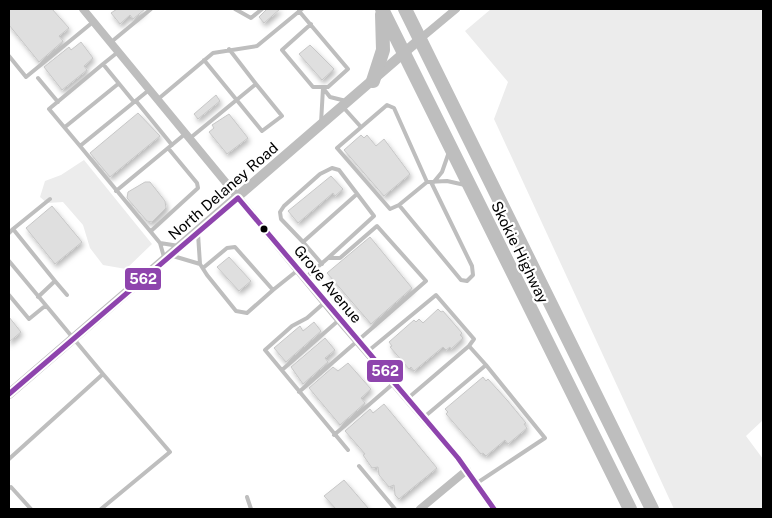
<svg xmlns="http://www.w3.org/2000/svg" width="772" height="518" font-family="'Public Sans',sans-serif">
	<defs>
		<filter id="shadow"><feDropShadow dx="2" dy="3.5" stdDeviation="2.5" flood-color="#0004"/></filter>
	</defs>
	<rect width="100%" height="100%" fill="#fff"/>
	<path fill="#ececec" d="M491,9H763V420L746,436L763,459V509H674L494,119L508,82L465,31Z
		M84,160L152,244L126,269L103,265L90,248L83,225L63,202L47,203L40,197L45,181L61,175Z"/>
	<path fill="#dfdfdf" stroke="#c7c7c7" filter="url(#shadow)" d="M9,9H52L69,28L59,36L63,41L39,62L9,25Z
		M117,9H145L133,19L130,15L120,24L111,13Z
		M267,9H280L264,23L259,17Z
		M81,42L93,58L84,66L87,70L62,90L44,67L69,47L71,50Z
		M310,45L334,69L322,80L299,54Z
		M216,95L220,101L198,119L194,114Z
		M138,113L160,136L110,177L90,153Z
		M229,114L248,138L227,154L209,132L214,128L212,125Z
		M361,135L364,138L367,135L376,146L384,139L410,174L384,196L344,150Z
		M331,176L343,189L335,196L333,193L298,223L288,211Z
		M145,182H150L165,201L166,208L152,222L147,221L127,198L128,192Z
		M52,206L82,242L55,264L26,228Z
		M370,237L412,288L371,324L327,273Z
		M229,257L251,281L239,291L217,267Z
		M438,309L441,312L443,311L462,333L460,335L463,338L451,349L450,347L446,350L443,347L414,371L411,367L409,369L390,347L392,346L389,342L414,320L416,322L419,319L423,323Z
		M9,317L21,332L9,342Z
		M314,322L321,331L286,362L274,348L300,326L303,331Z
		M325,338L335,350L325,358L328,362L303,384L291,367Z
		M348,363L371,389L361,398L365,403L340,425L309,388L333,367L338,371Z
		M483,377L486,381L488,379L507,400L526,423L524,424L527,428L508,444L505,440L486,456L483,453L481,454L446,414L448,412L445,409Z
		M384,404L437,468L399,499L395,495L394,485L389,487L379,475L378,467L372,468L363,455L365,454L345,431L370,409L373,413Z
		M344,480L369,509H336L324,496Z"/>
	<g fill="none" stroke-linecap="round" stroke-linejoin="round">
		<path stroke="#bebebe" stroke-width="4" d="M235,9L251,18L262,9
			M299,11L348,69L328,87H313L282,50L311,24
			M110,43L151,9
			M9,56L26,77L93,22
			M204,60L262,131L282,116L256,84
			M103,64L118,52
			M38,78L58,102
			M323,88L330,97L346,101
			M157,100L213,53L257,46L302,9
			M136,101L172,145
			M134,102L103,64L49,109L80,146L149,90
			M343,107L361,127
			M321,123L323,88
			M65,127L118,84
			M189,139L256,84L229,49
			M80,146L160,243L164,257
			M427,182L399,205L390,209L337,148L387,105L394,108L427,182L447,181L465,185
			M433,183L442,172L449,152
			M116,191L185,134
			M399,205L461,280L467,281L473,275L472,266L431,182
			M13,229L50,199
			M151,231L198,188L197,183L168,148
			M9,233L13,229L55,281L38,297
			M198,234L200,264L207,275L236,311L247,313L273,290L235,247L227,248L203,268
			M303,242L281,219L280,212L284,206L320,174L332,168L339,170L374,216L328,258
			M160,243L179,246
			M173,256L200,264
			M9,261L103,374L9,459
			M322,264L303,242L357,194
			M55,281L67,295
			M273,290L298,270
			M9,295L29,319L45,306
			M324,303L307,318L292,326L265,350L348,450
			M367,352L436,295L474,339L469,346
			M282,370L339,320
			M299,392L426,281L377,226L340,258H328L305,278
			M407,399L469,346L486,365
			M423,418L486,365L545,438L477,483
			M334,435L394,383
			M359,466L395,509
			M9,488L11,487L31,509
			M247,497L251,509
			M101,509L170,452L103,374"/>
		<path stroke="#bebebe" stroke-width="8" d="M83,9L339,320L458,458L494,509
			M420,39L456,9
			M420,509L467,470"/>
		<path stroke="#bebebe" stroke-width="10" d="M9,394L420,39"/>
		<path stroke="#bebebe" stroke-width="14" d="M382,9L630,509
			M405,9L652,509
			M373,81L383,50L382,14"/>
		<defs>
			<path id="bus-1" d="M9,394L238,198L458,458L494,509"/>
		</defs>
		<use href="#bus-1" stroke="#fff" stroke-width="9"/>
		<use href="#bus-1" stroke="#8e44ad" stroke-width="5"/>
	</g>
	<circle fill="#000" stroke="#fff" stroke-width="2" cx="264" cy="229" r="4.5"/>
	<g text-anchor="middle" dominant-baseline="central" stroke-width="4.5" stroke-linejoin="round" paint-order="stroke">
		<g font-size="15" fill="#000" stroke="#fff">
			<text transform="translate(223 191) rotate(-41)">North Delaney Road</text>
			<text transform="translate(520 252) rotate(64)">Skokie Highway</text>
			<text transform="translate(328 284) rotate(50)">Grove Avenue</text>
		</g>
	</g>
	<g stroke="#fff" stroke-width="2">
		<rect x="124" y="267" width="38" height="24" rx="5" fill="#8e44ad"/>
		<rect x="366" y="359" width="38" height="24" rx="5" fill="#8e44ad"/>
	</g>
	<g font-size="14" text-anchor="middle" font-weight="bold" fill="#fff">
		<text x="143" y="284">562</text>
		<text x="385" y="376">562</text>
	</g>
	<rect width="772" height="518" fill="none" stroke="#000000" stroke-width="20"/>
</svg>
